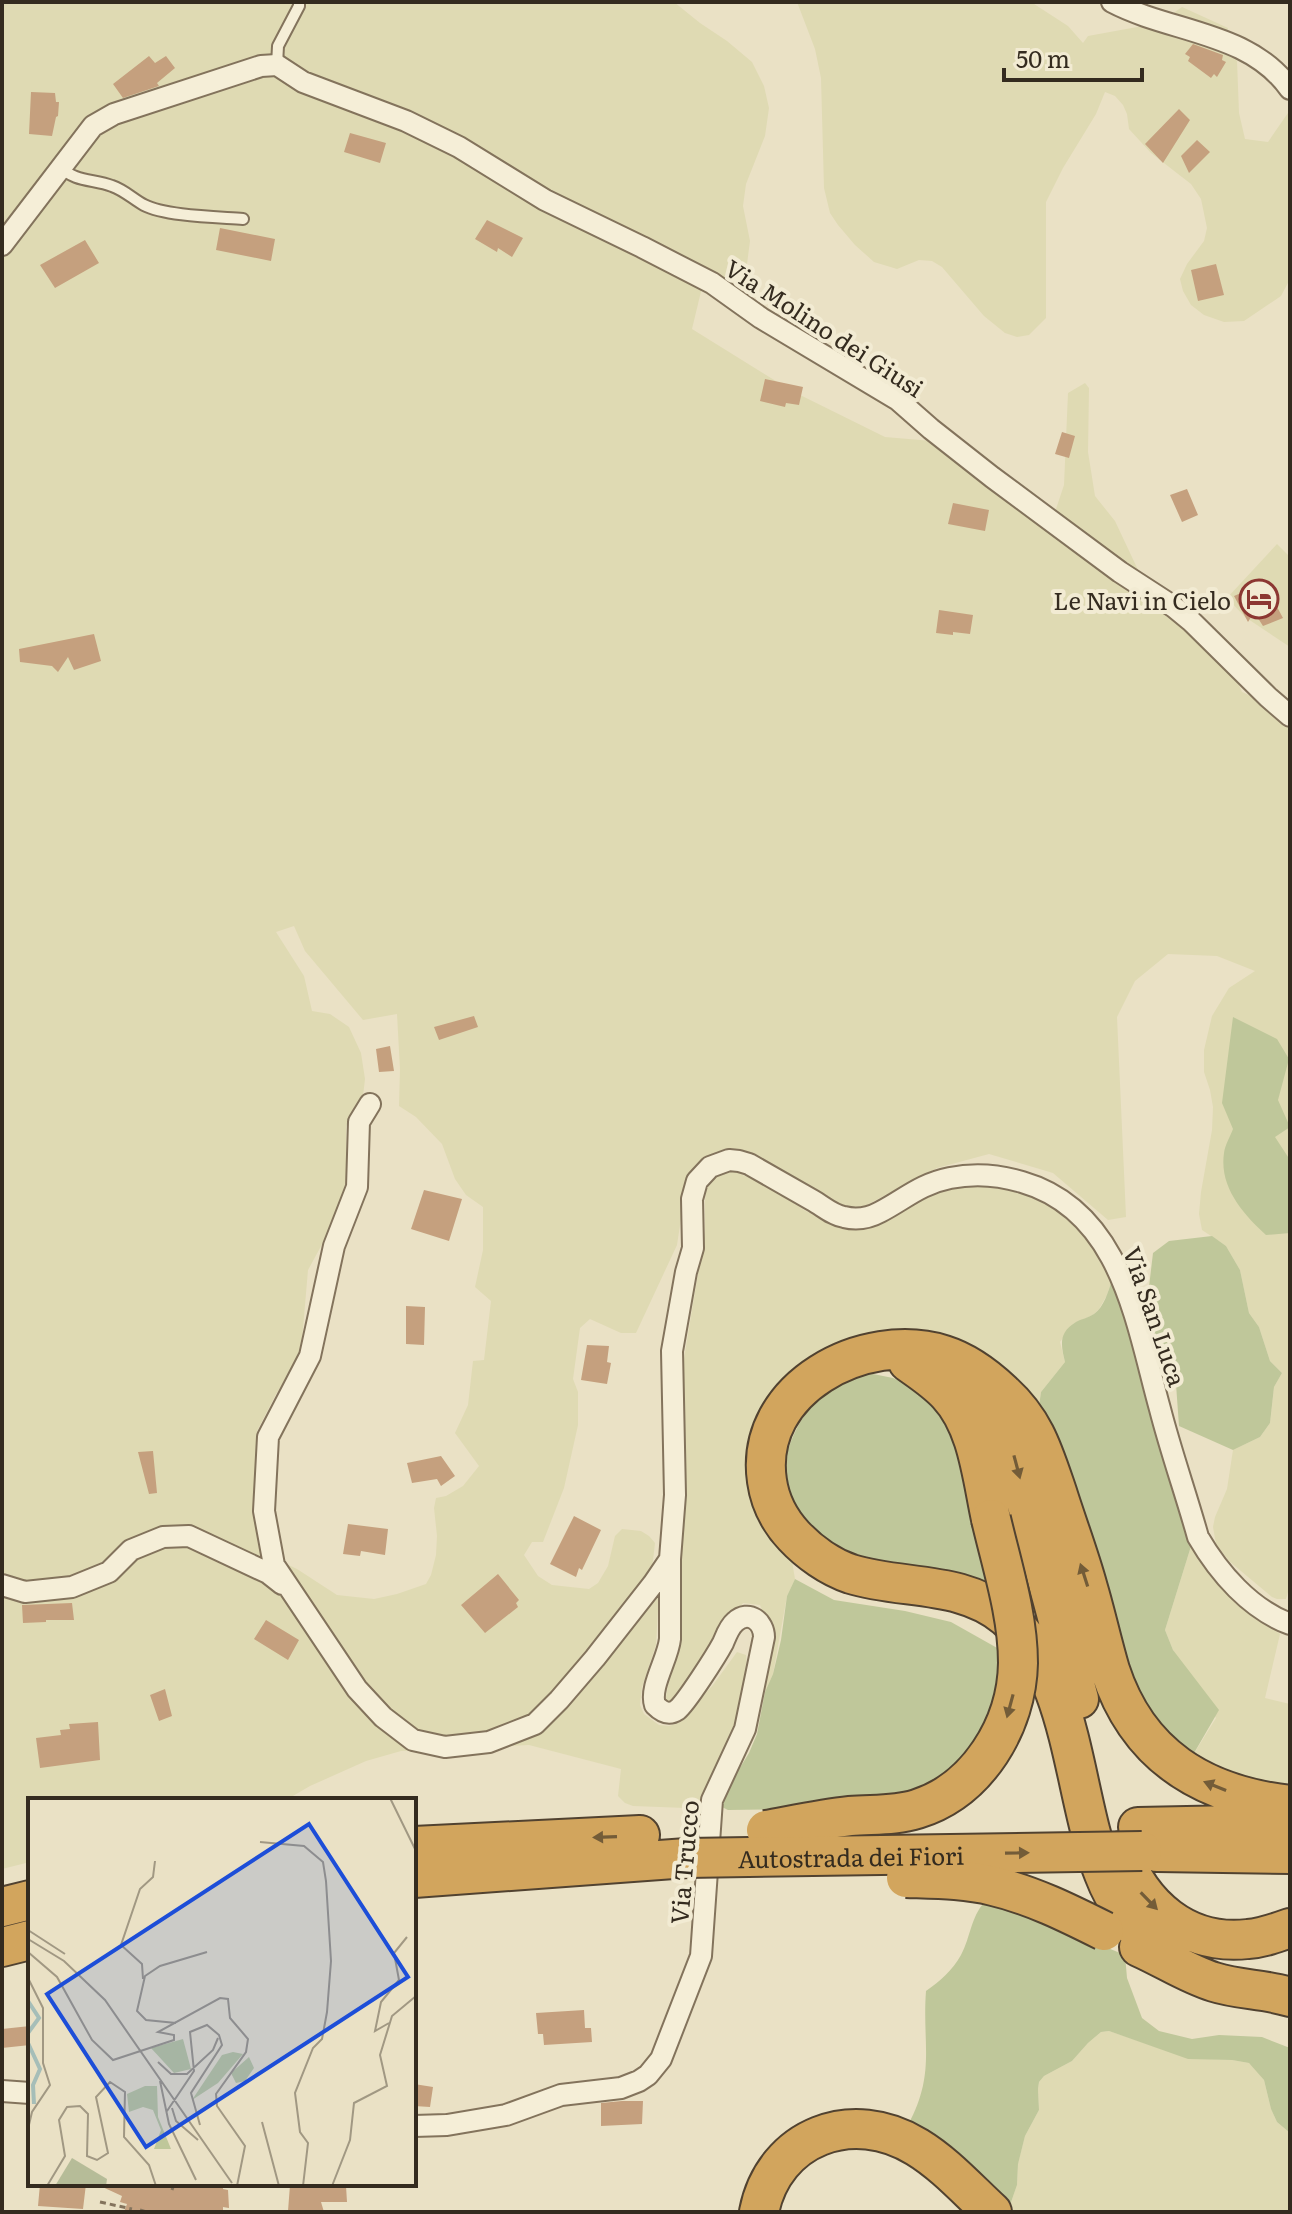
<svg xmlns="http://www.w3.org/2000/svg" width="1292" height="2214" font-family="Literata,serif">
	<rect width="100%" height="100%" fill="#eae1c5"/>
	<path fill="#dfdab3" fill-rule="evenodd" d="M2,2H674L700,23L727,41L752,62L764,86L769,108L765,136L746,184L743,206L750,241L747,264L727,278L704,279L692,329L792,391L885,437L932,441L1053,518L1064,485L1068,393L1085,383L1089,388L1088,452L1095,496L1115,521L1139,572L1133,594L1172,614L1235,676L1242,692L1267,703L1290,718V1585L1286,1599H1277L1272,1597L1229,1561L1216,1544L1213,1527L1215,1517L1227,1489L1233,1450L1260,1437L1270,1423L1274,1387L1282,1373L1270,1361L1259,1327L1249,1313L1240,1270L1226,1246L1202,1230L1199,1214L1201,1192L1212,1130L1213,1107L1210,1090L1204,1072V1050L1212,1016L1229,988L1255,971L1217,956L1168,954L1135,981L1117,1017L1126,1217L1108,1220L1053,1173L989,1154L937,1168L859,1209L841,1206L745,1153L684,1199L677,1245L636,1333H621L590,1319L580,1328L573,1379L578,1392V1425L564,1488L543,1542H532L524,1555L538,1576L552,1585L589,1589L598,1583L608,1566L615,1536L622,1529L641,1531L649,1536L655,1543L652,1569L662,1594L658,1610L656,1645L642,1687L640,1705L644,1714L659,1725L669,1726L679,1723L713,1685L737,1652L746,1655L748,1677L739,1723L700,1804L686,1808L633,1806L625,1803L618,1796L621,1769L529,1745L401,1751L366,1761L310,1786L286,1800H30V1862L2,1869ZM294,926L305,951L363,1020L397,1014L400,1069L399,1106L416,1117L442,1144L455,1179L466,1195L483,1207V1250L475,1287L491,1301L484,1360L473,1361L468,1405L455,1433L479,1466L463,1486L446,1496L436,1498L434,1508L437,1536L436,1555L431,1575L426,1584L397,1594L374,1599L337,1595L297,1569L263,1553L258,1545L256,1527L257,1431L275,1396L298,1358L302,1340L308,1270L326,1237L343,1196L346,1179V1127L349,1118L363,1096L365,1079L361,1053L349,1027L330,1014L312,1011L304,976L276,932Z
		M797,2H1031L1068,26L1083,43L1088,36L1159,23L1182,7L1228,28L1223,46L1237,61L1239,113L1245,139L1268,142L1290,110V279L1281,296L1244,321L1224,322L1204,315L1191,305L1183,291L1180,279L1187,264L1204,241L1207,228L1201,199L1191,184L1151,153L1129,129L1127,114L1123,105L1115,96L1105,92L1096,114L1063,168L1046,202V318L1029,335L1017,337L1005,333L984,316L942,267L932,261L919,260L897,269L874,262L855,245L838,225L830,213L824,188L821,78L815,49Z
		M1277,544L1290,557V647L1245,617L1227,598Z
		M733,1171L767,1185L804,1210L831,1224L853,1227L923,1193L989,1180L1023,1187L1083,1222L1112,1280L1107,1295L1099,1309L1093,1315L1073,1324L1060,1342L1065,1362L1041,1392L1039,1406L954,1350L793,1376L770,1527L792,1561L795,1579L787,1596L773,1674L765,1692L759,1691L769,1627L760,1605L743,1603L670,1705L665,1703L670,1674L684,1451L679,1389L705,1231V1200L707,1181L716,1174Z
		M1192,1543L1252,1614L1280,1634L1265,1698L1290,1704V1798L1190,1760L1216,1718L1173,1650L1165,1630Z
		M1109,2031L1188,2058L1232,2060L1249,2063L1255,2068L1264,2080L1271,2109L1277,2122L1290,2133V2212H1013L1009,2208L1017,2185L1018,2163L1025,2136L1039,2110L1038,2089L1039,2082L1044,2076L1072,2061L1088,2043L1101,2032Z"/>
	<path fill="#bfc79a" d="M1233,1017L1277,1039L1289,1059L1278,1100L1290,1127L1275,1137L1290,1160V1233L1266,1235C1243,1214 1219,1187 1224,1153C1225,1145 1230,1137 1233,1129L1222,1103Z
		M1212,1236L1226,1246L1240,1270L1249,1313L1259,1327L1270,1361L1282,1373L1274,1387L1270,1423L1260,1437L1233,1450L1179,1426L1175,1370L1154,1334L1149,1287L1153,1253L1169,1241Z
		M1112,1280L1120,1287L1137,1351L1145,1396L1192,1543L1165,1630L1173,1650L1219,1710L1190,1760L1140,1701L1039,1406L1041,1392L1065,1362C1061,1345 1058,1333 1076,1322C1081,1319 1088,1318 1094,1314C1104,1307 1108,1292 1112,1280Z
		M873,1374L893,1378L922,1391L944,1410L968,1454L989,1592L826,1551C818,1539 787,1502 785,1489C778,1453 805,1401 837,1383C849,1376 860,1375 873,1374Z
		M795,1579L834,1600L905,1611L951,1622L999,1649L1001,1670L996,1712L962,1764L909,1799L804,1809L728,1810L722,1807L727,1789L749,1753L757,1734L765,1692L773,1674L781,1640L787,1596Z
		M988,1899L1125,1955L1127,1978L1142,2018L1159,2031L1192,2039L1219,2035L1262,2037L1290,2048V2133L1277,2122L1271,2109L1264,2080L1249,2063L1232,2060L1188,2059L1109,2031L1101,2032L1088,2043L1072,2061L1044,2076L1039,2082L1038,2089L1039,2110L1025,2136L1018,2164L1017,2185L1009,2208L908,2125C936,2073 922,2045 926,1991C940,1981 952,1971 961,1955C971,1937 971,1913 988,1899Z"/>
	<path fill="#c5a07e" d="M1193,44L1223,55L1222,60L1226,62L1217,77L1214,74L1211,78L1188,61L1190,57L1185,54Z
		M149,56L155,63L166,56L175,68L157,83L159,86L123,98L113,84Z
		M31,92L55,93L56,102H59L58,116L56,117L52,136L29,134Z
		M1179,109L1190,120L1163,163L1145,144Z
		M350,133L386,143L380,163L344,152Z
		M1197,140L1210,152L1189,173L1181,156Z
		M487,220L523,238L512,257L498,248L497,252L475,239Z
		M220,228L275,239L271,261L216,250Z
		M85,240L99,263L55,288L40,265Z
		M1216,264L1224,295L1198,301L1191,270Z
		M765,379L803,387L799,405L786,403L785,407L760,401Z
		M1062,432L1075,436L1069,458L1055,454Z
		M1187,489L1198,515L1182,522L1170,495Z
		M953,503L989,510L985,531L948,524Z
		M1264,583L1283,618L1263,626L1254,612L1248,622L1234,596Z
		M939,610L973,615L970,634L953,632V635L936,633Z
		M94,634L101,661L74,670L68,657L58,672L52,666L20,662L19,649Z
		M474,1016L478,1027L439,1040L434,1027Z
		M390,1046L394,1071L379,1072L376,1049Z
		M424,1190L462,1199L449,1241L411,1229Z
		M406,1306L425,1307L424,1345L406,1344Z
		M587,1345L609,1346L607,1362L611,1363L607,1384L581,1380Z
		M153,1451L157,1493L149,1494L138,1452Z
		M441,1456L455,1476L441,1486L437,1479L412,1483L407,1463Z
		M574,1516L601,1530L582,1570L579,1568L576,1577L550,1564Z
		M348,1524L388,1529L385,1555L361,1551L360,1556L343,1554Z
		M498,1574L519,1600L516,1603L518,1607L485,1633L461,1605Z
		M72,1603L74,1620H46V1622L23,1623L22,1605Z
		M266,1620L299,1640L288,1660L254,1639Z
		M165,1689L172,1716L159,1721L150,1695Z
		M98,1722L100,1760L40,1768L36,1738L61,1735L60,1730L70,1729L69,1724Z
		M584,2010L585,2028H591L592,2042L544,2045L543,2034H538L536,2013Z
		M30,2026V2045L2,2048V2029Z
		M414,2084L433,2087L430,2107L414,2106Z
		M622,2101H643L642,2124L601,2126V2103Z
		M40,2184H86L83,2209L38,2206Z
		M96,2184H223V2189L228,2190L229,2208L223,2207V2212H124L127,2204L120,2202L122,2196Z
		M290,2185L346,2186L347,2202H321L324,2212L288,2211Z"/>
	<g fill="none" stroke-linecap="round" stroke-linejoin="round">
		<defs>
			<path id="service" d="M277,65L278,46L299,6V2
				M61,167C74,182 94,179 112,186C124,190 133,199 144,205C165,216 217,217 243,219"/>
			<path id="minor" d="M1112,2C1171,33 1249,31 1290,89
				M2,245L93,126L114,114L261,66L277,65L303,82L406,121L459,147L545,200L642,247L712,283L761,318L898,400L931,429L992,477L1120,572L1174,607L1191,621L1268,697L1290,716
				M370,1104L359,1122L357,1187L334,1246L310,1356L268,1437L264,1511L274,1565L357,1689L383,1717L413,1740L445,1747L489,1742L535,1724L559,1700L595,1658L653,1584L670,1559
				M2,1585L25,1592L72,1587L109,1572L131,1550L163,1537L189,1536L268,1573L282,1584
				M2,2091L30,2093
				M414,2126L447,2125L506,2115L561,2095L621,2088L639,2081L648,2075L661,2059L701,1956L712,1800L745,1729L764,1637C764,1622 749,1609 735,1622C729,1627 726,1636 723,1643C716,1656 686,1703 677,1710C668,1716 661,1711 655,1705C649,1687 668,1659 670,1639V1559L675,1495L672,1351L686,1272L693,1248L692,1199L697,1181L710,1167L729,1160L739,1161L749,1164C770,1176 791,1188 812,1200C823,1206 832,1215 844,1217C856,1220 869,1218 880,1212C905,1199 920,1184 950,1178C974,1173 999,1175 1022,1182C1122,1211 1136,1323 1160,1409C1171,1452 1186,1494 1198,1537C1219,1573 1250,1609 1290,1624"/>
			<path id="motorway" d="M908,1362C922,1372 936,1381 948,1394C978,1426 982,1478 991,1519
				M979,1396L994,1413L1012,1449L1079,1699
				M1138,1827L1290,1824
				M414,1846L640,1835
				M1121,1851C1141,1906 1186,1946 1248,1939C1262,1938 1276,1933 1290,1928
				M1157,1852L1290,1854
				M414,1878L687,1858
				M2,1907L30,1900
				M2,1947L30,1940
				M1139,1947C1164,1958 1188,1974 1214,1982C1239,1990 1265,1989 1290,1997
				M1160,1956C1137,1931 1116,1906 1104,1874C1072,1794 1075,1676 1006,1617C962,1580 903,1590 851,1574C830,1567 809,1552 794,1536C780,1521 770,1502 767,1481C753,1388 865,1330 944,1355C966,1362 986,1377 1002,1392C1035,1422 1043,1451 1057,1492C1067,1524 1079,1555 1088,1588C1096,1615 1102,1643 1110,1670C1138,1756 1203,1795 1290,1805
				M759,2212C774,2136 853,2107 917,2147C945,2164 968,2190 992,2212"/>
		</defs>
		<use href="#service" stroke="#83735c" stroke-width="14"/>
		<use href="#minor" stroke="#83735c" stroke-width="24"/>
		<use href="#motorway" stroke="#514230" stroke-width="42"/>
		<path stroke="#83735c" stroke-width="3" stroke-dasharray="6 4" stroke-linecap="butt" d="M223,2185H249
			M172,2190L174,2184H179
			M100,2202L132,2209
			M140,2210L147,2212"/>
		<use href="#service" stroke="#f5eed7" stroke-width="10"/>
		<use href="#minor" stroke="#f5eed7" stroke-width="20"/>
		<use href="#motorway" stroke="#d2a55d" stroke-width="38"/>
		<defs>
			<g id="motorway-bridge">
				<path d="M766,1830C794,1825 822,1819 850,1816C872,1814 895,1816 917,1809C978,1790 1017,1725 1018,1663C1018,1615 1002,1566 991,1519"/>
				<path id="s1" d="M687,1858L1142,1851"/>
				<path d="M906,1878C935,1879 965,1879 993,1886C1032,1895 1068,1913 1104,1931"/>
			</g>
		</defs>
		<use href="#motorway-bridge" stroke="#514230" stroke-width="42" stroke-linecap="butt"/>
		<use href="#motorway-bridge" stroke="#d2a55d" stroke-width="38"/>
	</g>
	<defs><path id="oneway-solid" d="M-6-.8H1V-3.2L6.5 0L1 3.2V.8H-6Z" transform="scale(2)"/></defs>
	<g fill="#735c38">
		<use href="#oneway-solid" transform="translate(1017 1467) rotate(75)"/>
		<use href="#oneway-solid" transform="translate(1084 1575) rotate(-108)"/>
		<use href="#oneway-solid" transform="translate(1010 1706) rotate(105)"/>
		<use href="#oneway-solid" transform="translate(1215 1786) rotate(-158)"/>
		<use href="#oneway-solid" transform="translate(605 1837) rotate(178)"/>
		<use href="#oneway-solid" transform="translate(1017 1853) rotate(-1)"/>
		<use href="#oneway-solid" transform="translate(1149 1901) rotate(46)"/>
	</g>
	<defs>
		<symbol id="hotel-ring" viewBox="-11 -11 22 22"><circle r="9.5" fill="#f2ebd3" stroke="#8c3732" stroke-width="1.5"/><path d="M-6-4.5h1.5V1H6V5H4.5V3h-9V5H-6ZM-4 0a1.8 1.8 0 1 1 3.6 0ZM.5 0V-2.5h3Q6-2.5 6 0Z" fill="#8c3732"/></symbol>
	</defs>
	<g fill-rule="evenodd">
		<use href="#hotel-ring" x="1237" y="577" width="44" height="44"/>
	</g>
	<g text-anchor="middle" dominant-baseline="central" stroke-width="8" stroke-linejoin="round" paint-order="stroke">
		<g font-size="24" fill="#342b1f" stroke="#f2ebd3">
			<text transform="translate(825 327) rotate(33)">Via Molino dei Giusi</text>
			<text transform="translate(1156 1316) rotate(71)">Via San Luca</text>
			<text stroke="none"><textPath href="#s1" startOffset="164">Autostrada dei Fiori</textPath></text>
			<text transform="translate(683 1862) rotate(-85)">Via Trucco</text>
		</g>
		<g font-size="24" fill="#342b1f" stroke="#f2ebd3" text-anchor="end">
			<text x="1231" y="599">Le Navi in Cielo</text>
		</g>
	</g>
	<g transform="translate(28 1798)">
		<rect width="388" height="388" fill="#eae1c5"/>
		<path d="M155,241L163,271L146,275L123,250ZM205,254L215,256L190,285L164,302L194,257ZM221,259L226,270L217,283L208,285L203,275ZM117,288H129L130,319L143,351H126L133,332L125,312L115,309L101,314L99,296Z" fill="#bfc79a"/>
		<path d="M44,360L79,381L78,388H27Z" fill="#b6bc98"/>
		<path fill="none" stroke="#a6beb8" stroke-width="4" d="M0,203L11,220L0,235M0,245L12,271L5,287L6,306"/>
		<path fill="none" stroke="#a19883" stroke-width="2" d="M362,0L388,53M232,44L276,48L295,64L298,83L303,163L299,214L294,241L285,250L267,295L272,334L280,345L275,388M0,132L37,156M0,141L36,163L77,202L204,385M0,154L29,179L64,242L85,262L146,242V237L130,234L192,200L200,201L202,220L220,241L218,254L188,296L189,308L217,348L209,388M0,180L15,210V265L22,287L4,314L0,331M115,181L114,166L93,147L112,91L125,79L127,63M148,225L118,222L109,213L117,178L132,168L179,154M361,225L347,233L353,204L371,182L366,155L379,139M130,264L143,276H159L185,252L190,240M132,283L141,326L168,382M144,310L148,323L170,342M139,313L166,273L162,234L179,227L191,237L194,247L163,295L172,327M234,324L251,388M19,388L37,358L31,322L39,309L52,308L60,316L59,358L69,362L80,355L68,299L82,284L97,294L96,339L121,367L128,388M304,388L322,342L326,305L359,288L352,257L364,218L388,198"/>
		<path fill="#1d4ed8" fill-opacity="0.15" stroke="#1d4ed8" stroke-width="4" d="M281,26L380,179L118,349L19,196Z"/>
		<rect width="388" height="388" fill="none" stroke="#342b1f" stroke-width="4"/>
	</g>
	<rect width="1292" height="2214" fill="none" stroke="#342b1f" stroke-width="8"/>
	<path d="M1004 68v12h138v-12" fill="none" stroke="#342b1f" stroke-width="4"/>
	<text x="1016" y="68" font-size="24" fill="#342b1f" stroke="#f2ebd3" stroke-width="6" paint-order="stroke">50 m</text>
</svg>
